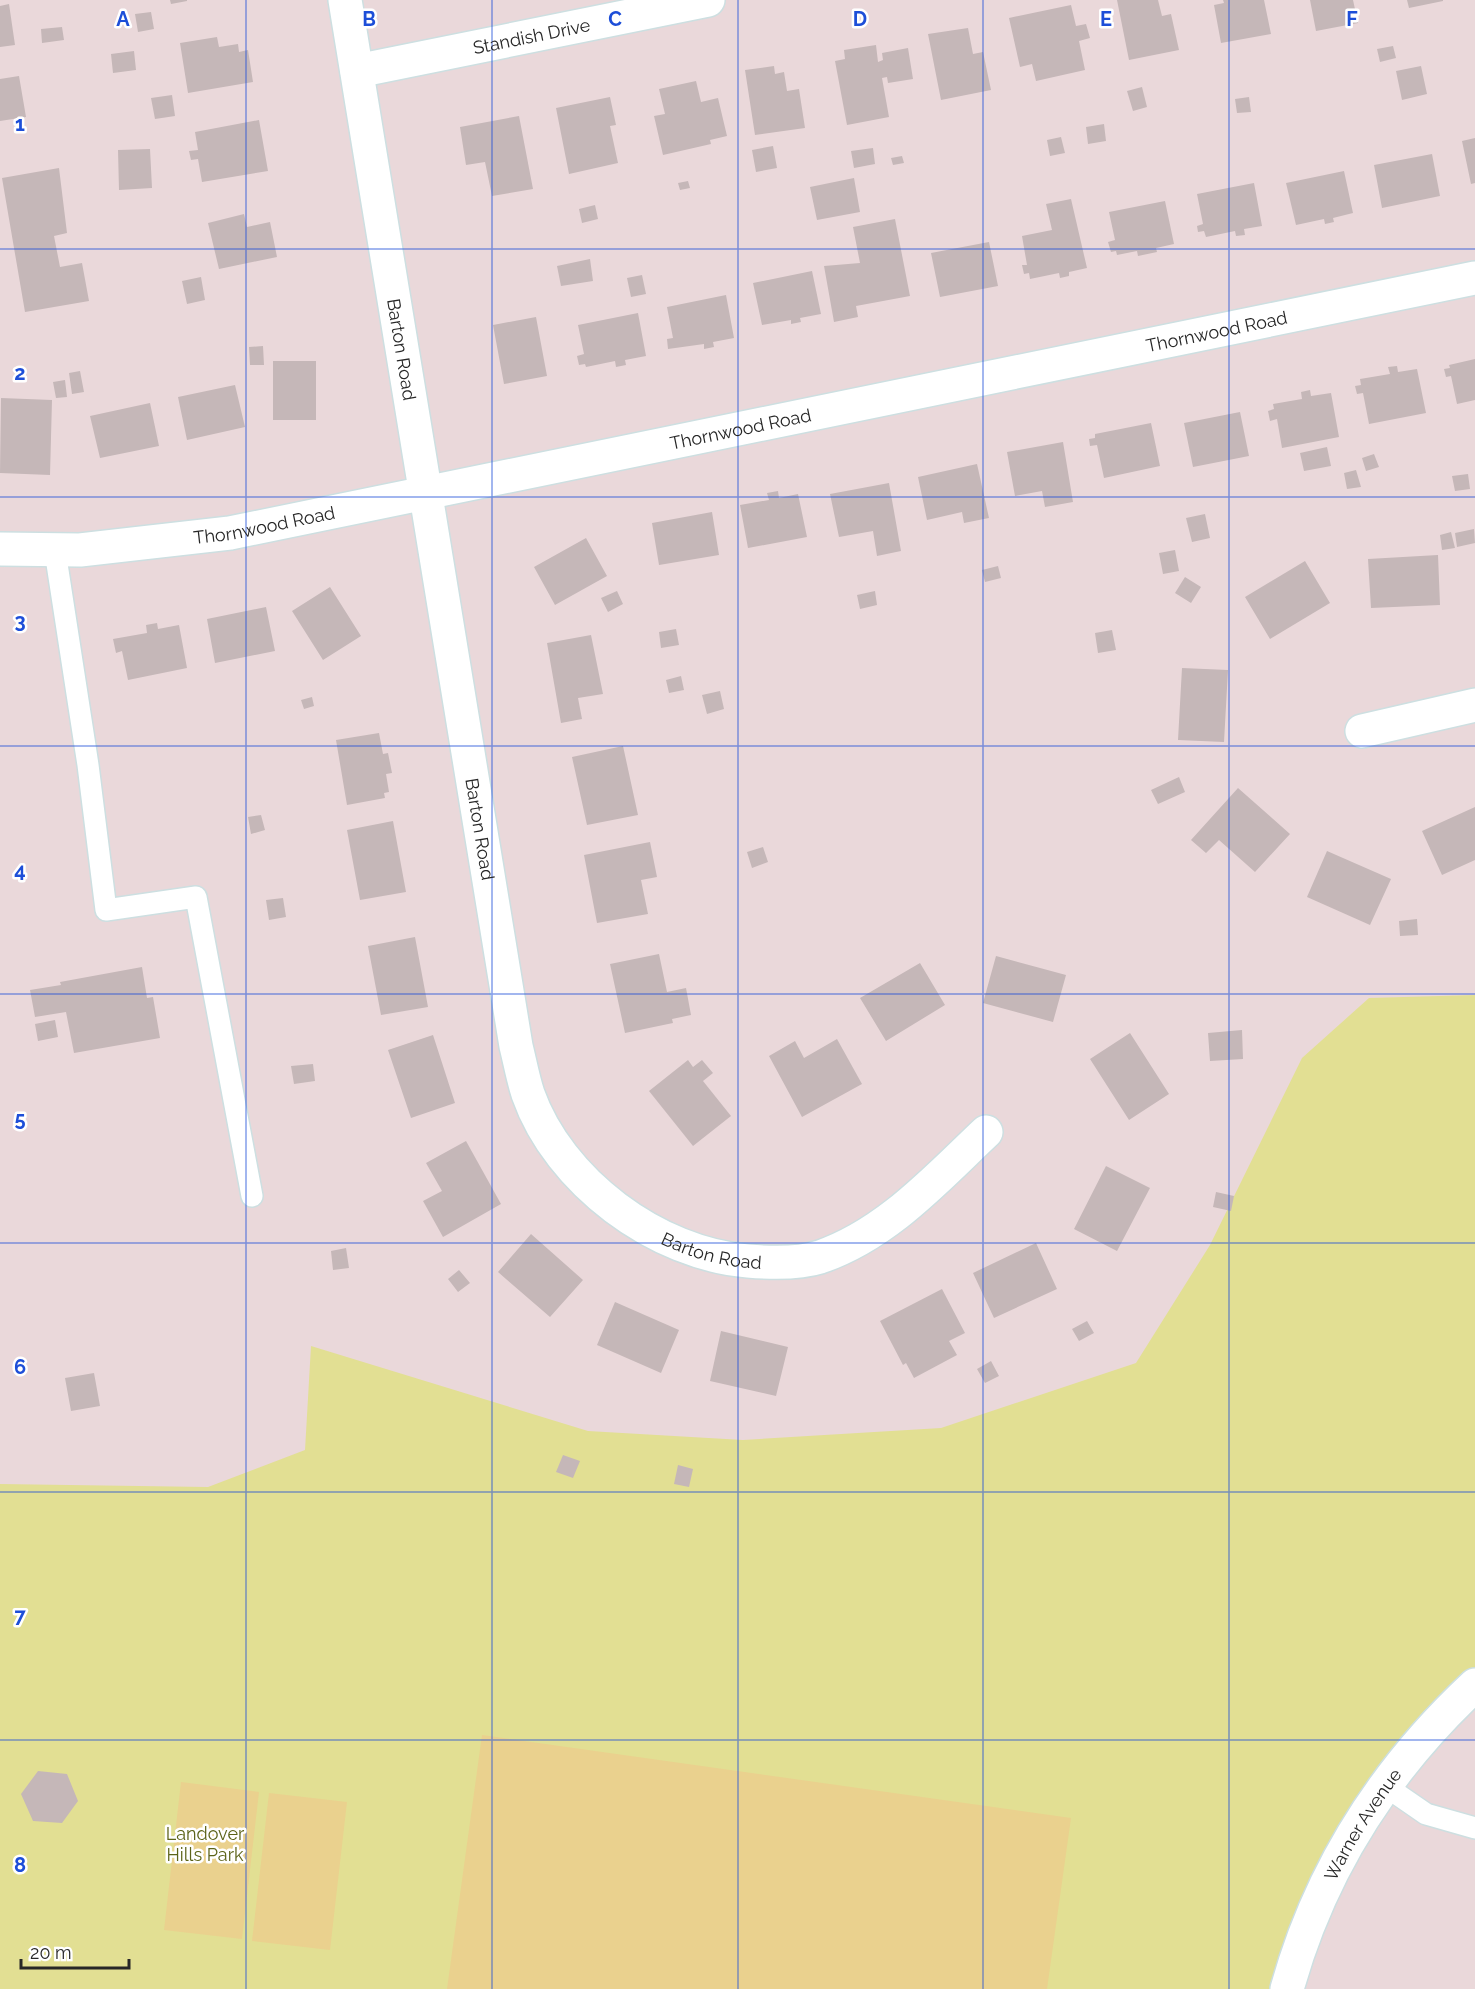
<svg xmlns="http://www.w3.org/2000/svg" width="1475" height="1989" font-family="Raleway,sans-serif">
	<rect width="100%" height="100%" fill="#ead8da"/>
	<path fill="#e2df93" d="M1475,995V1686L1384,1785L1291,1989H0V1484L208,1487L305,1450L311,1346L588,1431L743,1440L941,1428L1136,1363L1210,1245L1302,1058L1369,998Z"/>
	<path fill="#ead18e" d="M482,1735L1071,1818L1047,1989H447Z
		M181,1782L259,1792L242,1939L164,1930Z
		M269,1793L347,1802L330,1950L252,1941Z"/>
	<path fill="#c5b7b8" d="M170,0H187V1L171,4Z
		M1117,0H1158L1162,16L1171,14L1179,50L1129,60Z
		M1223,0H1264L1271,34L1221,43L1214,5L1224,3Z
		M1310,0H1353L1358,23L1316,31Z
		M1407,0H1443V1L1409,8Z
		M9,4L15,45L0,47V6Z
		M1071,5L1076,26L1086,24L1090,38L1079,41L1085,70L1036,81L1032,64L1020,67L1009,18Z
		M151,12L154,29L138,32L135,14Z
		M62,27L64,40L42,43L41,29Z
		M968,28L973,54L983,52L991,90L941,100L928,34Z
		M217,37L219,47L238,44L239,52L248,50L253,82L188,93L180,43Z
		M876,45L878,62L883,60L882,53L908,48L913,79L888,83L887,77L882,78L889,117L847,125L835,61L845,59L844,50Z
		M1393,46L1396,58L1380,62L1377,49Z
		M134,51L136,70L113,73L111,54Z
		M774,66L775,74L784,72L787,91L799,89L805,128L755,135L745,70Z
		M1421,66L1427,94L1402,100L1396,71Z
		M19,76L26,117L0,121V79Z
		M696,81L701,102L718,98L727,136L710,140L711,144L663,155L654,116L665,114L659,89Z
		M1142,87L1147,107L1133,111L1127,91Z
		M172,95L175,116L155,119L151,98Z
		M610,97L616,125L610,126L618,163L569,174L556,108Z
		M1249,97L1251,112L1237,113L1235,99Z
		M519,116L533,189L492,196L485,162L466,165L460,127Z
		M259,120L268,171L202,182L198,159L191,160L189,151L198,150L195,132Z
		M1104,124L1106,141L1088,144L1086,127Z
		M1061,137L1065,153L1050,156L1047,140Z
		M1475,138V183L1471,184L1462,141Z
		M773,146L777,168L756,172L752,150Z
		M873,148L875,164L854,168L851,151Z
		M150,149L152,188L119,190L118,150Z
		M1432,154L1440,196L1382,208L1374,165Z
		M902,156L904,163L893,165L891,158Z
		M59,168L67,233L54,236L60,267L82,263L89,301L25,312L2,178Z
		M1344,171L1353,213L1333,218L1334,222L1325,224L1324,219L1296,225L1286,183Z
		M854,178L860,212L817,220L810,187Z
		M688,181L690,188L680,190L678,183Z
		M1254,183L1262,226L1244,229L1245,235L1236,236L1235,231L1206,237L1204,231L1198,232L1197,226L1203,224L1197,194Z
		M1071,199L1087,268L1069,272V276L1060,278L1059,273L1030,279L1029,273L1024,274L1022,265H1027L1022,236L1052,230L1046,204Z
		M1165,201L1174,244L1156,248L1157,252L1138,256L1137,251L1117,255L1116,251L1111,252L1108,242L1115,240L1109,212Z
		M595,205L598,219L582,223L579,209Z
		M244,214L247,227L270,222L277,257L219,269L208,223Z
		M895,219L910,296L856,306L858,317L834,322L824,266L860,263L853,227Z
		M989,242L998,286L940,297L931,253Z
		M590,259L593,281L561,286L557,266Z
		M812,271L821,314L800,318L801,322L791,324V320L762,325L753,283Z
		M642,275L646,294L631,297L627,278Z
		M201,277L205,300L187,304L182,281Z
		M726,295L734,338L713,342L714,347L704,349V344L668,349L667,339L673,338L667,307Z
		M638,313L646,356L625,360L626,365L616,367L615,361L586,367L585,364L579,365L577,356L584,354L578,325Z
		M536,317L547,376L504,384L493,325Z
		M263,346L264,365H250L249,347Z
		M1475,359V400L1457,404L1451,376L1446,377L1444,369L1450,368L1449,365Z
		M273,361H316V420H273Z
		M1397,366L1398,372L1417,369L1426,413L1369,424L1363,393L1357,394L1355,386L1361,385L1360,379L1390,374L1388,367Z
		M80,371L84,392L72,394L69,373Z
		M65,380L67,397L56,398L53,382Z
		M235,385L245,427L187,440L178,397Z
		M1310,390L1311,396L1331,393L1339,437L1282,448L1277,419L1270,421L1268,411L1274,409L1273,404L1302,399L1301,392Z
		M1,398L52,400L50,475L0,473Z
		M150,403L159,446L100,458L90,416Z
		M1240,412L1249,456L1193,467L1184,423Z
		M1151,423L1160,466L1104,478L1097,445L1090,446L1089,439L1095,438V434Z
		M1063,442L1073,502L1045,507L1042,491L1015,496L1007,452Z
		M1327,447L1331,466L1304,471L1300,453Z
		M1374,454L1379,467L1366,471L1362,458Z
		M977,464L989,518L964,523L962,512L927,520L918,477Z
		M1356,470L1361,487L1347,489L1344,473Z
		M1468,474L1470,489L1455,491L1452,476Z
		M889,483L901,551L877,556L873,531L839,537L830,494Z
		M778,491L779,498L798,494L807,537L748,548L740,505L769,500L767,493Z
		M712,512L719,555L659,565L652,523Z
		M1205,514L1210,538L1192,542L1186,518Z
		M1474,529L1475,543L1457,547L1455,533Z
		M1451,532L1455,548L1442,550L1440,535Z
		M586,538L607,576L555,605L534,567Z
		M1175,550L1179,571L1163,574L1159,553Z
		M1438,555L1440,605L1371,608L1368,559Z
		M1305,561L1330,603L1270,639L1245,597Z
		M998,566L1001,578L985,582L982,570Z
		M1185,577L1201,587L1191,603L1175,593Z
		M330,587L361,636L323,660L292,611Z
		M617,591L623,604L608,612L601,598Z
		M875,591L877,605L860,609L857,595Z
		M266,607L275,651L215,663L207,619Z
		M157,623L158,629L179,625L187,668L128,680L122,651L116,653L113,639L147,633L146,625Z
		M676,629L679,645L661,648L659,632Z
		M1112,630L1116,650L1098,653L1095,633Z
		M591,635L603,694L578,698L582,719L561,723L547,643Z
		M1182,668L1228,670L1224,742L1178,740Z
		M681,676L684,690L669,693L666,680Z
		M720,691L724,709L707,714L702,695Z
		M312,697L314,706L304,709L301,700Z
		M379,733L383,754L388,753L392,773L386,774L389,792L384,793L385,798L347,805L336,740Z
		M623,746L638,815L587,825L572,757Z
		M1179,777L1185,792L1158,804L1151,790Z
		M1238,788L1290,834L1255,872L1219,840L1206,853L1191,840Z
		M1475,807V860L1442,875L1422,831Z
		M261,815L265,830L251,834L248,817Z
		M393,821L406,892L360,900L347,830Z
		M650,842L657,877L641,880L648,914L597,923L584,855Z
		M763,847L768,862L752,868L747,852Z
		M1327,851L1391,879L1370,925L1307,897Z
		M283,898L286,917L269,920L266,900Z
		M1417,919L1418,935L1400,936L1399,921Z
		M415,937L428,1007L381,1015L368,946Z
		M659,954L667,992L686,988L691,1015L672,1019L673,1023L625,1033L610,964Z
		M996,956L1066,975L1053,1022L983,1003Z
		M920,963L945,1005L886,1041L860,998Z
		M142,967L147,998L153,997L160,1038L74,1053L66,1012L35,1017L30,990L61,985L60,982Z
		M55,1020L58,1037L38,1041L35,1024Z
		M1242,1030L1243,1059L1210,1061L1208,1033Z
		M1130,1033L1169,1094L1129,1120L1090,1059Z
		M433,1035L455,1103L411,1118L388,1050Z
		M837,1039L862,1084L802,1117L769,1056L795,1041L804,1058Z
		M688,1060L693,1067L702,1060L713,1073L703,1081L731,1116L693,1146L649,1091Z
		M313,1064L315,1081L294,1084L291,1066Z
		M466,1141L501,1204L443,1237L423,1201L442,1191L426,1163Z
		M1106,1166L1150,1188L1117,1251L1074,1229Z
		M1216,1192L1234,1196L1231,1211L1213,1207Z
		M531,1234L583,1280L550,1317L498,1272Z
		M1036,1243L1057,1289L994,1318L973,1273Z
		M346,1248L349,1268L333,1270L331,1251Z
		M459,1270L470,1283L458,1292L448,1279Z
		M942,1289L965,1333L949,1341L957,1355L914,1378L906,1363L903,1365L880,1321Z
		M615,1302L679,1330L661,1373L597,1345Z
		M1087,1321L1094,1333L1079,1341L1072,1329Z
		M721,1331L788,1347L776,1396L710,1381Z
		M991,1361L999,1376L985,1383L977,1369Z
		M94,1373L100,1406L71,1411L65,1378Z
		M563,1455L580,1461L573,1478L556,1472Z
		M678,1465L693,1469L689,1487L674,1484Z
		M38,1771L67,1774L78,1801L62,1823L33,1821L21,1794Z"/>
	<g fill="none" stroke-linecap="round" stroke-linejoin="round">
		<defs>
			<path id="lane" d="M55,551L88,765L106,910L196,897L252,1196
				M1384,1785L1426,1814L1475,1828"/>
			<g id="street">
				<path id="s1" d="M345,0L516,1046C520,1062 523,1079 528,1094C559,1182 657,1254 748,1261C771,1263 798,1264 820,1257C887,1234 936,1179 986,1132"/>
				<path id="s2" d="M357,71L708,0"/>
				<path id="s3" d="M0,549L80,550L230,533L1475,278"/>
				<path d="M1362,731L1475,705"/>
			</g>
			<g id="secondary">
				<path id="s4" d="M1287,1989C1320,1870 1385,1769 1475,1685"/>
			</g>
		</defs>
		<use href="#lane" stroke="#cddfe1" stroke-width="24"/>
		<use href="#street" stroke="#cddfe1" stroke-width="36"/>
		<use href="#secondary" stroke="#cddfe1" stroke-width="36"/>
		<use href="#lane" stroke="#fff" stroke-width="21"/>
		<use href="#street" stroke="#fff" stroke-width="33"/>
		<use href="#secondary" stroke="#fff" stroke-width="33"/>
	</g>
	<path fill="none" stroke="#1d4ed8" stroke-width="1.5" stroke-opacity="0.55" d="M246,0V1989M492,0V1989M738,0V1989M983,0V1989M1229,0V1989M0,249H1475M0,497H1475M0,746H1475M0,994H1475M0,1243H1475M0,1492H1475M0,1740H1475"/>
	<g text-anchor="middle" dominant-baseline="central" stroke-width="5" stroke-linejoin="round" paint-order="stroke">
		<g font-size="18" fill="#272727" stroke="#fff">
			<text stroke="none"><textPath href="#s2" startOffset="178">Standish Drive</textPath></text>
			<text stroke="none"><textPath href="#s3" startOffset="1238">Thornwood Road</textPath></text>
			<text stroke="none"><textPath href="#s1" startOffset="354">Barton Road</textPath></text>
			<text stroke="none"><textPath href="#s3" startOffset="752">Thornwood Road</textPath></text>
			<text stroke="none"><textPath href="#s3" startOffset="266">Thornwood Road</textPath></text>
			<text stroke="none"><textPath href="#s1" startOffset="840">Barton Road</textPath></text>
			<text stroke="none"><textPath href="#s1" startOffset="1362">Barton Road</textPath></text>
			<text stroke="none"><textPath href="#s4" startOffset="182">Warner Avenue</textPath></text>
		</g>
		<g font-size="18" fill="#5c6318" stroke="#fff">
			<text x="205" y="1833">Landover<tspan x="205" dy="21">Hills Park</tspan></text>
		</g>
	</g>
	<g font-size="20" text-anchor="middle" font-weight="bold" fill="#1d4ed8" stroke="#fff" stroke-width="5" stroke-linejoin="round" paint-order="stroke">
		<text x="123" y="26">A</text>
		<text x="369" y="26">B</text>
		<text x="615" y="26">C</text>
		<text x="860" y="26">D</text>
		<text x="1106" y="26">E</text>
		<text x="1352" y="26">F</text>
		<text x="20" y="131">1</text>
		<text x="20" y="380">2</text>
		<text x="20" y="628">3</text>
		<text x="20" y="877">4</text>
		<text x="20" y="1126">5</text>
		<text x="20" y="1374">6</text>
		<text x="20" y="1623">7</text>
		<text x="20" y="1872">8</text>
	</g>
	<path d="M21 1959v9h108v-9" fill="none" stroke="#272727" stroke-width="3"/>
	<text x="30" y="1959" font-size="18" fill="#272727" stroke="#ffffff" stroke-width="4.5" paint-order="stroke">20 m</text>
</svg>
